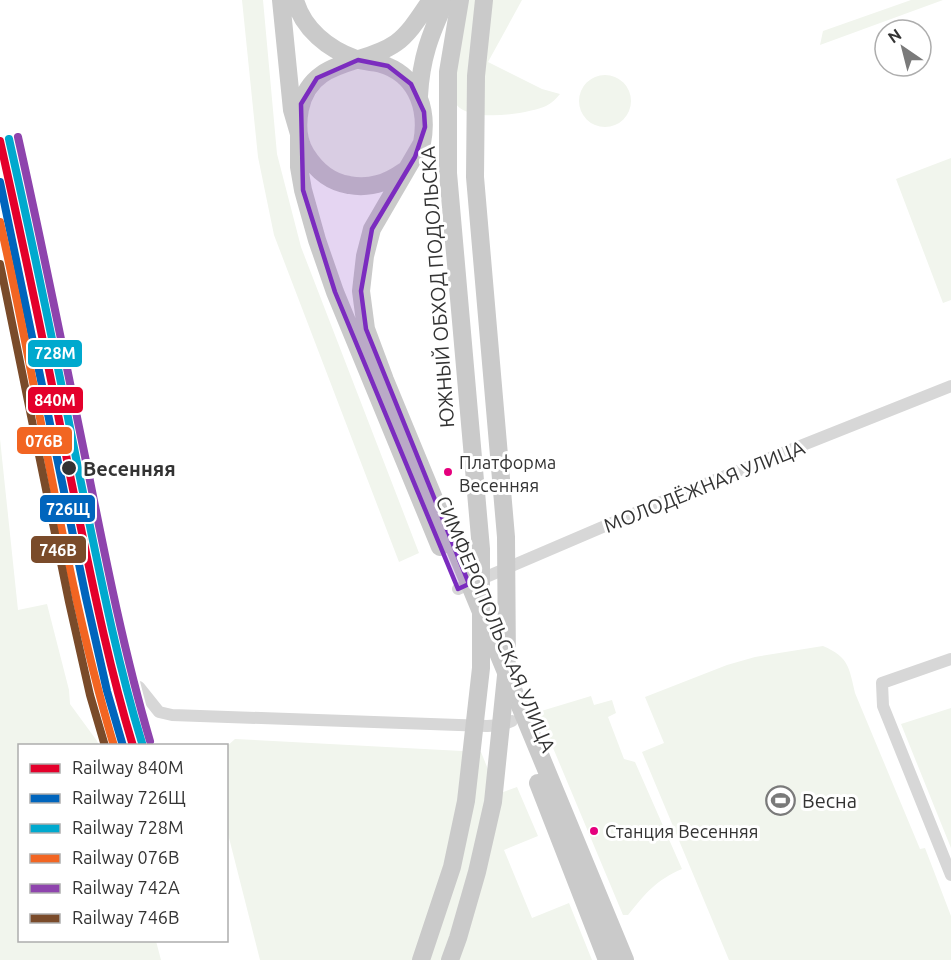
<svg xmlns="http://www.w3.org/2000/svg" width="951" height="960" font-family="Ubuntu,sans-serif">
	<rect width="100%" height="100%" fill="#fff"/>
	<path fill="#f1f5ed" d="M242,0H263L277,154L301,247L419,553L399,562L274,235L258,157Z
		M469,0H522L488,62L542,89L560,94C556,99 552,103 546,106C528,114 465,124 455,102C449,90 446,62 443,48Z
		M911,0H943L820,45L823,31Z
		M307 124a55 55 0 1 1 110 0a55 55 0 1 1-110 0Z
		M579 101a26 26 0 1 1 52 0a26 26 0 1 1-52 0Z
		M951,158V300L943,303L896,179Z
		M0,439L18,610L47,604L69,690L70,704L100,745L20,746V940L156,941L161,960H0Z
		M823,646C849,657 849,668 855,693L920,849L925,848L951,916V960H729L642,752L664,743L645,697L727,665L755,657Z
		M591,696L594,705L612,700L616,713L608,717L624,759L635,762L682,869C656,880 645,894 628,915H623L538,712Z
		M951,708V848L901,724Z
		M235,739L481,752L498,794L517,787L538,836L504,850L532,918L569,903L592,960H260L227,830L226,747Z"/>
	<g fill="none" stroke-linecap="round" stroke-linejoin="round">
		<path stroke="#d7d7d7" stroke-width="12" d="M458,589L675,496L951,386
			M951,659L882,683L883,706L951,875
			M139,687L159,712L172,715L487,726L502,725L512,721"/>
		<path stroke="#cacaca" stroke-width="18" d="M281,0L292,110L299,134V167L303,190L317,240L335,292L440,547
			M295,0C303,29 328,49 356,59C366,63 377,61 387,66C419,79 428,112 422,143L372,229L365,256L361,291L366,329L385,380L625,960
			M419,96C421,58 430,35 446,0
			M404,171C387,183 370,189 349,185C330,182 316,170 306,154C298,141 297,124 300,109C311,57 362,67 396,43C411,32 421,14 431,0
			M538,783L607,960"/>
		<path stroke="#cacaca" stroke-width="18" d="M421,960L452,867L466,801L481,668V549L448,173V72L460,0
			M450,960L458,938L477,872L493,802L507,666L506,537L475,177L476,76L484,0"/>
		<defs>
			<path id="rail-1" d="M0,141C25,252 48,363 70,475C89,566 106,657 133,746"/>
			<path id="rail-2" d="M0,182L86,598L107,691L123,746"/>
			<path id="rail-3" d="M9,139C34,250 57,361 79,473C98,564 115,655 142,743"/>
			<path id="rail-4" d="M0,222C40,396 63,575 114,746"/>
			<path id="rail-5" d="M18,137C43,248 65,359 88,471C106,561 124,652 150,741"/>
			<path id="rail-6" d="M0,264L69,602L90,695L105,746"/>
		</defs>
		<use href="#rail-1" stroke="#fff" stroke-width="12"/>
		<use href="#rail-2" stroke="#fff" stroke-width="12"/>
		<use href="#rail-3" stroke="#fff" stroke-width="12"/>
		<use href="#rail-4" stroke="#fff" stroke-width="12"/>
		<use href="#rail-5" stroke="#fff" stroke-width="12"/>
		<use href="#rail-6" stroke="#fff" stroke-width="12"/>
		<use href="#rail-1" stroke="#e4002b" stroke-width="8"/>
		<use href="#rail-2" stroke="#0065bd" stroke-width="8"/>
		<use href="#rail-3" stroke="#00a9ce" stroke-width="8"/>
		<use href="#rail-4" stroke="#f26522" stroke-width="8"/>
		<use href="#rail-5" stroke="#8e44ad" stroke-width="8"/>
		<use href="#rail-6" stroke="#7a4b2a" stroke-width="8"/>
	</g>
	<path fill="#7b2cbf" fill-opacity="0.2" stroke="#7b2cbf" stroke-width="4.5" stroke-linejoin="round" d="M358,60L388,66L411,84L424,112L425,127L415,157L372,229L361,291L366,329L469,584L458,589L335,292L303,190L301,104L317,78Z"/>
	<defs>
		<symbol id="stadium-ring" viewBox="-11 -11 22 22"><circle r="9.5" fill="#fff" stroke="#7a7a7a" stroke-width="1.5"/><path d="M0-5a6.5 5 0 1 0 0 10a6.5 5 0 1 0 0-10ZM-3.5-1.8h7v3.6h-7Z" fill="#7a7a7a"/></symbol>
	</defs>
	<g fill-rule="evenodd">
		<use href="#stadium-ring" x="764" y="784" width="33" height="33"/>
	</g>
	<circle fill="#333" stroke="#fff" stroke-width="2" cx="69" cy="468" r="8"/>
	<g fill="#e5007d" stroke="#fff" stroke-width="2">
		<circle cx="448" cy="472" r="5"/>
		<circle cx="594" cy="831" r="5"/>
	</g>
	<g text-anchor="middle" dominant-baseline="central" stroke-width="6" stroke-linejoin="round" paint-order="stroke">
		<g font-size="18" fill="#333" stroke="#fff" text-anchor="start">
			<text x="459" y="462">Платформа<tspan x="459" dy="23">Весенняя</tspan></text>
			<text x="605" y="831">Станция Весенняя</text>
		</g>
		<g font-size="20" fill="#333" stroke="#fff">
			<text transform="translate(437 287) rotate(-94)">ЮЖНЫЙ ОБХОД ПОДОЛЬСКА</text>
			<text transform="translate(704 486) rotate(-22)">МОЛОДЁЖНАЯ УЛИЦА</text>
			<text transform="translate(496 624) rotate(67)">СИМФЕРОПОЛЬСКАЯ УЛИЦА</text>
		</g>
		<g font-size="20" font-weight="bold" fill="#333" stroke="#fff" text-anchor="start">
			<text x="83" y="468">Весенняя</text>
		</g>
		<g font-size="20" fill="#333" stroke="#fff" text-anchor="start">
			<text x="802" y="800">Весна</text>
		</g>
	</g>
	<g stroke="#fff" stroke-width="2">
		<rect x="27" y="339" width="56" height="29" rx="6" fill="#00a9ce"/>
		<rect x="27" y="386" width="57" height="28" rx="6" fill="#e4002b"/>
		<rect x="16" y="426" width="57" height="29" rx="6" fill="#f26522"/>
		<rect x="39" y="494" width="57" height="29" rx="6" fill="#0065bd"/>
		<rect x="30" y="535" width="57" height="29" rx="6" fill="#7a4b2a"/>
	</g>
	<g font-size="16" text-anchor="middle" font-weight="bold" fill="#fff">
		<text x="55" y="359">728М</text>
		<text x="55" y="406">840М</text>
		<text x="44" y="447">076В</text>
		<text x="68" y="515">726Щ</text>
		<text x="58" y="556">746В</text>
	</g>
	<rect x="18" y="744" width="210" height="198" fill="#ffffff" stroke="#adadad" stroke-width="1.5"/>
	<rect x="30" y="764" width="30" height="9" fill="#e4002b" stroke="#adadad" stroke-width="1.5"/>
	<text x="72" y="774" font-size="18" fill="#333333">Railway 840М</text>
	<rect x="30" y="794" width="30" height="9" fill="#0065bd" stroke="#adadad" stroke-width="1.5"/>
	<text x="72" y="804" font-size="18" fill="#333333">Railway 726Щ</text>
	<rect x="30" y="824" width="30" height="9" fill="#00a9ce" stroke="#adadad" stroke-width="1.5"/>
	<text x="72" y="834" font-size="18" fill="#333333">Railway 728М</text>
	<rect x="30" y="854" width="30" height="9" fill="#f26522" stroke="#adadad" stroke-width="1.5"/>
	<text x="72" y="864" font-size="18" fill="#333333">Railway 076В</text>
	<rect x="30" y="884" width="30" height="9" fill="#8e44ad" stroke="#adadad" stroke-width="1.5"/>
	<text x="72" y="894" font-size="18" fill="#333333">Railway 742А</text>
	<rect x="30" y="914" width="30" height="9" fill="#7a4b2a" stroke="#adadad" stroke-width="1.5"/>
	<text x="72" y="924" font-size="18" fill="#333333">Railway 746В</text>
	<g transform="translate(903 48) rotate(325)"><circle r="28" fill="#ffffff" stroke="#adadad" stroke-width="1.5"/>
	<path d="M0-4.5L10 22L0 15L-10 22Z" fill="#7a7a7a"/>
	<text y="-9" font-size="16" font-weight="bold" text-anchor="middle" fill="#333333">N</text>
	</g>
</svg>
